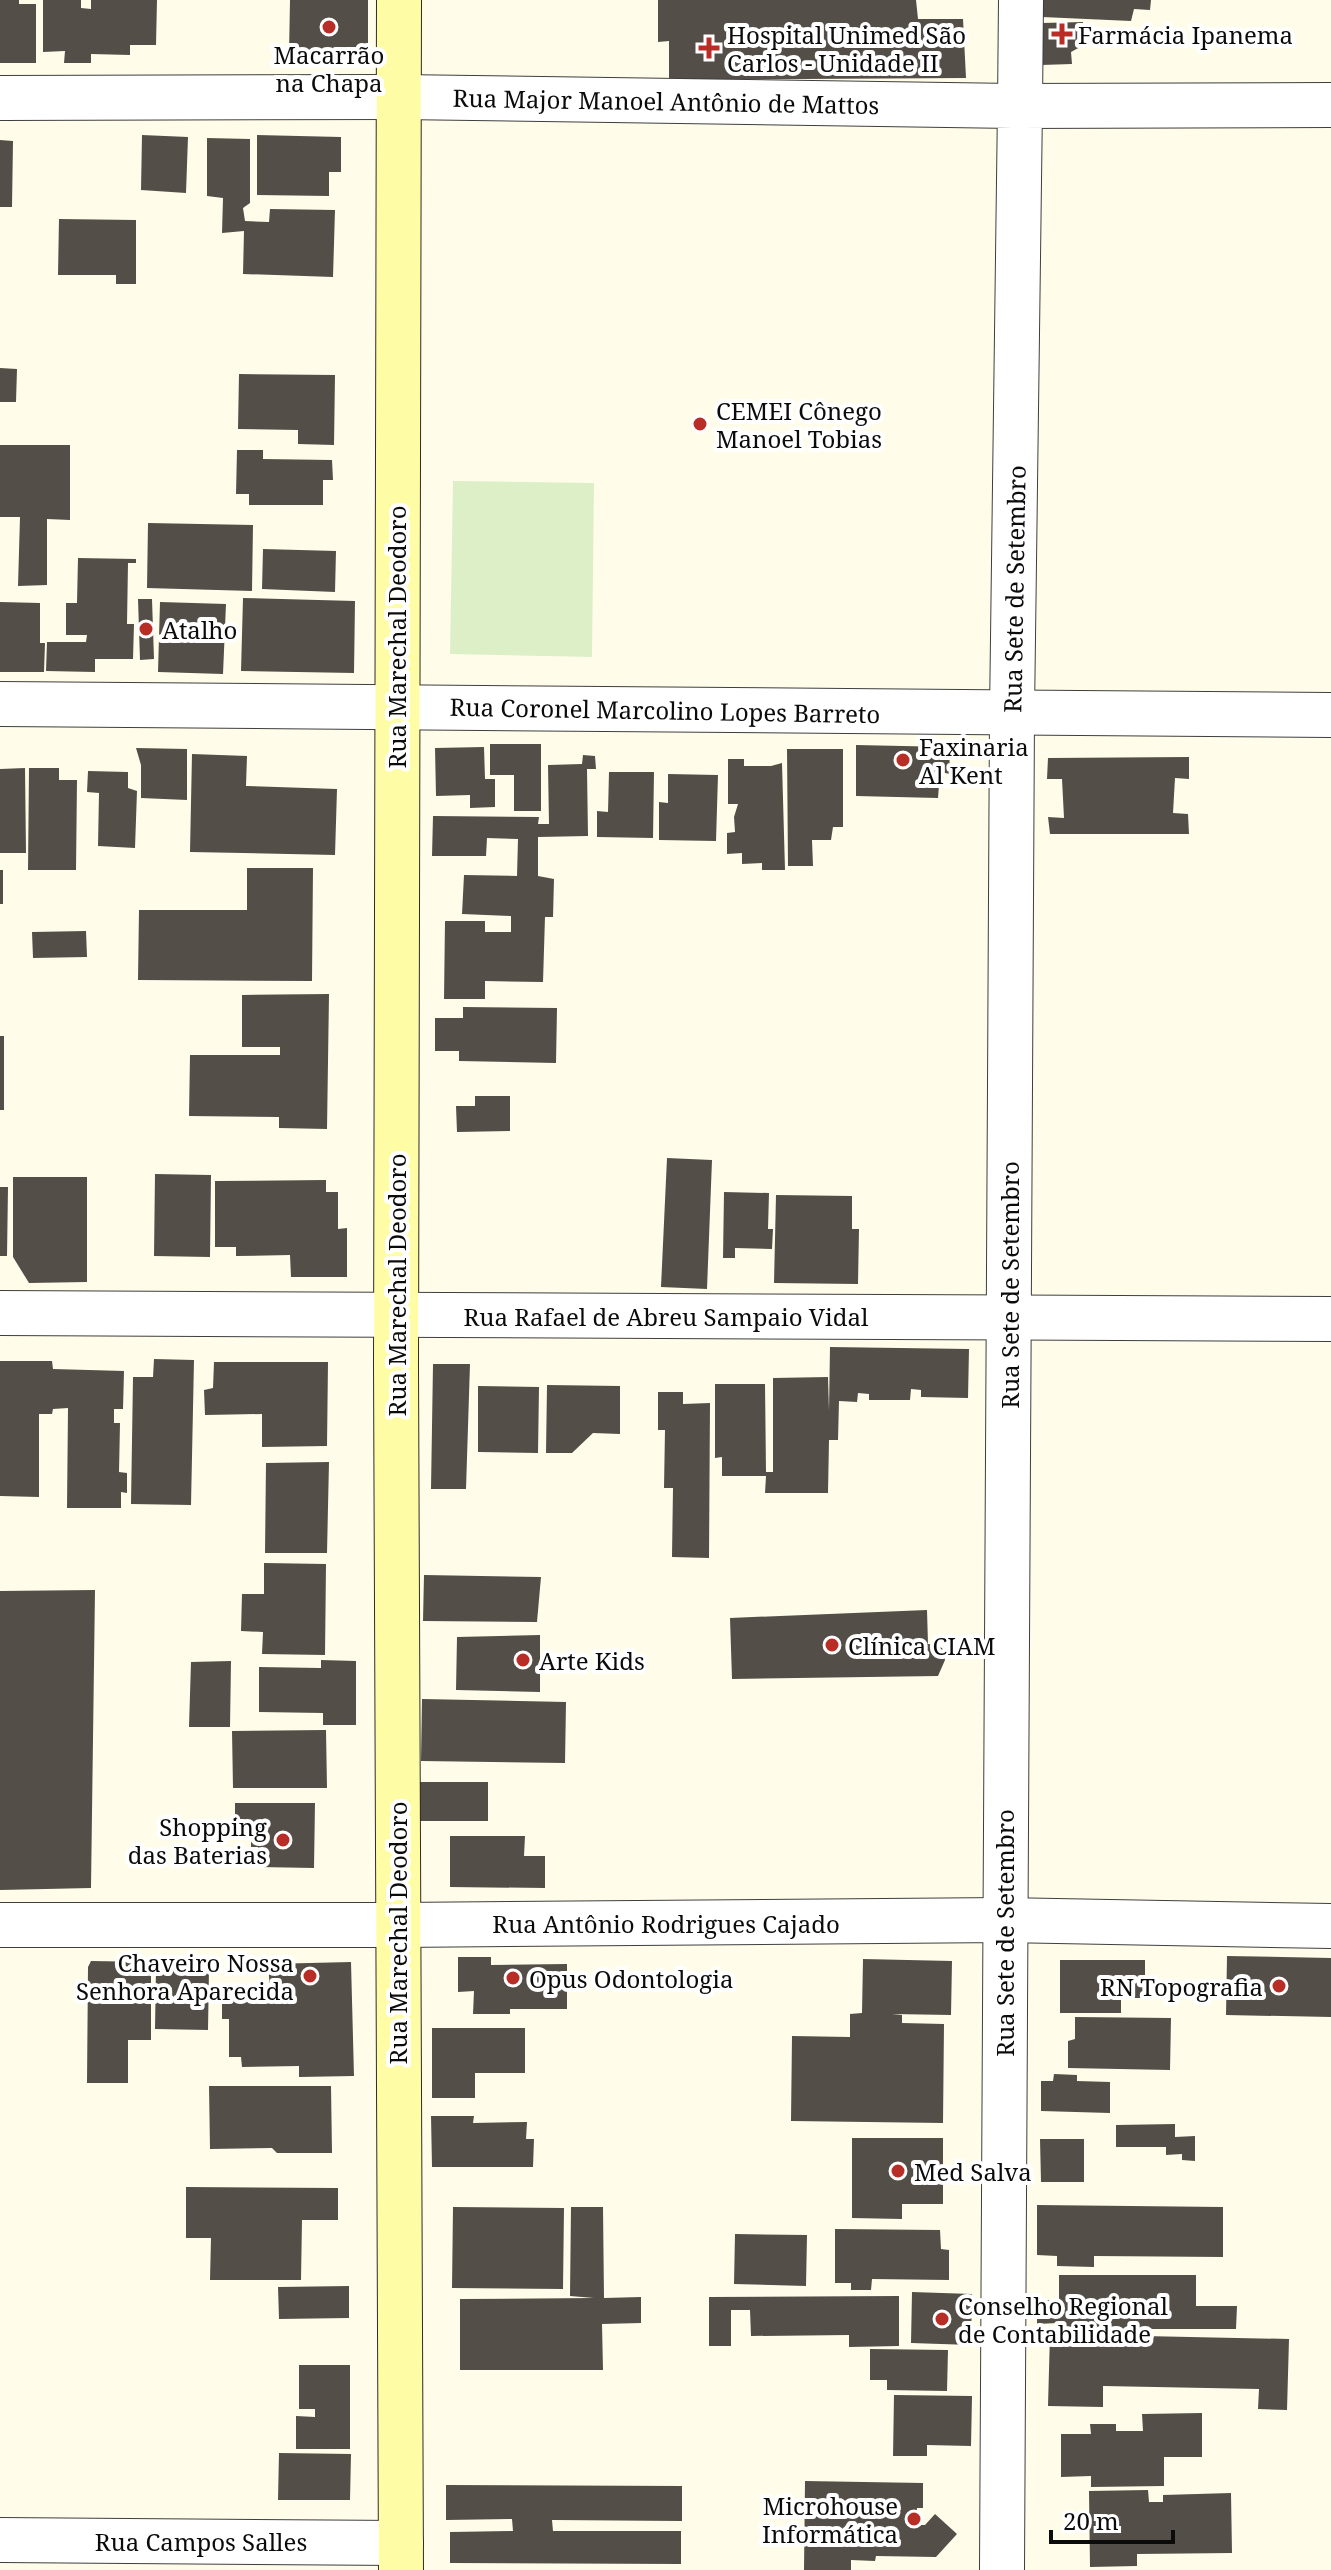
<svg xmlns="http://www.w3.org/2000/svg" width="1331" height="2570" font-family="'Noto Serif',serif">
	<rect width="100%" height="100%" fill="#fffdea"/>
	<path fill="#ddefc6" d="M453,481L594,483L592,657L450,654Z"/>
	<path fill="#544e48" d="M0,0H19V4H36V63H0Z
		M43,0H81V8L91,9V0H157L156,45H130V55L91,54V63H64L65,51L43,52Z
		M290,0H368V55H289Z
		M658,0H916L918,19H963L966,78L669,80V41L658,42Z
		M1042,0H1151L1150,10L1134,9L1131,21L1042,17Z
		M1083,22L1082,46L1071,52L1072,64L1041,65L1042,23Z
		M142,135L188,137L186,193L141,190Z
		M257,135L341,137V172H329V196L257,195Z
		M207,138L250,139V203L243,208L245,221L269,222L270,209L335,210L333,277L243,274L244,231L222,233L223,198L207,196Z
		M0,140L13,141L12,207H0Z
		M59,219L136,220V284H116V275H58Z
		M0,368L17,369L16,402H0Z
		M239,374L335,375L334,445L298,444V430L238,429Z
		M0,445H70V520L47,519V585L18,586L20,517H0Z
		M237,450H263V459L332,460L333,480H323V505H249V494H236Z
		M148,523L253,525L252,591L147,588Z
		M263,549L336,551L335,592L262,589Z
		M78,558L136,559V563H128L127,624H134L133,659H95V672L46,671L47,642H86L87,635H66V603H77Z
		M243,598L355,601L354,673L241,671Z
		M138,599H152L154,659L140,660Z
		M0,602L40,603V643H45L44,672H0Z
		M160,602L226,604L223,674L158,672Z
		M490,744H541V811H514V775H490Z
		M856,745L949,747L950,774L940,772L938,798L856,796Z
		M484,747L485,779H495V807L470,808V795L436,796L435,748Z
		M136,748L187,749V800L141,798V765Z
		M787,749H843V827H833L831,840H812L813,866H788Z
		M192,754L247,756L246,786L337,789L335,855L190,852Z
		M583,755L595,756L596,769H587L588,836L538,837V876L554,879L553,917H545L543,982L485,981V999H444L445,921H485V932H511V916L462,914L464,875L517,876L518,839L487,838L486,856H432L433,816L539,817L538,824H549L548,765L582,764Z
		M1189,757V779L1175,778L1173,813L1188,814L1189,834H1050L1048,817L1064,818L1062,779H1047L1048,758Z
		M728,759H744V766H771L782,763L785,870H762V863L742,864V853L727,854V833L735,832L734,817L738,804H728Z
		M25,768L26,853H0V769Z
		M29,768H59V780H77L76,870H28Z
		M88,771L128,772V788L137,791L135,848L98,846L99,793L87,792Z
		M609,772H654L653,838L597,837V811L608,812Z
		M668,774L718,775L716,841L659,840V802L668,803Z
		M247,868H313L312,981L138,980L139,910H247Z
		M0,870H3V904H0Z
		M86,931L87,957L33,958L32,932Z
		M329,994L327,1129L279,1128V1117L189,1116L190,1055H280V1047H242V995Z
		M463,1007L557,1008L556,1063L459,1061V1051H435V1018H463Z
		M0,1036H4V1110H0Z
		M475,1096H510V1131L457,1132L456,1106H475Z
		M667,1158L712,1160L707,1289L661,1287Z
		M155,1174L211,1175L210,1257L154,1256Z
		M13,1177H87V1282L29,1283L13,1257Z
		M326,1180V1192H338V1229L347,1228V1277H291L290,1255L236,1256V1247H215V1181Z
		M0,1187H8L7,1256H0Z
		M724,1192L769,1193L768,1229H773L772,1249L735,1248V1258H723Z
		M776,1195L852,1196V1229H859L858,1284L774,1283Z
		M830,1347L969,1349L968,1398L921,1397V1390L911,1389L910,1400H869V1394L858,1393L857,1402L839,1401L838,1440H829L828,1493H765L766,1476H722V1457L715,1458V1384H765L766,1472H773V1378L828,1377L829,1411Z
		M154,1359L194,1360L191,1505L131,1504L133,1377H153Z
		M0,1361H52L53,1369L124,1371L123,1409H114V1423H120L119,1472L127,1473V1493L121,1492V1508H67L68,1408L53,1409L52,1414H39V1497L0,1496Z
		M214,1362H328L327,1446L262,1447V1414L205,1415L204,1390L213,1388Z
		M433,1364H470L466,1489H431Z
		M547,1385L620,1386V1434L593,1433L572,1453H546Z
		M478,1386L539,1387L538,1453L478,1452Z
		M658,1392H683V1404L710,1403L709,1558L672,1557L673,1488H664L665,1430H658Z
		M329,1462L327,1553H265L266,1463Z
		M264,1563L326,1564L325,1655L262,1654L263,1632L241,1631L242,1594H264Z
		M424,1575L541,1577L537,1622L423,1621Z
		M95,1590L91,1888L0,1890V1591Z
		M927,1610L928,1644L938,1645L944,1650L945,1660L938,1676L732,1679L730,1618Z
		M540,1635V1692L456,1690L457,1637Z
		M321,1660L356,1661V1725H323V1713L259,1712V1667L321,1668Z
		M231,1661L230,1727H189L191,1662Z
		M422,1699L566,1702L565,1763L421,1761Z
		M326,1730L327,1788H233L232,1731Z
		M420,1782H488V1821H420Z
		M235,1803H315L314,1868L258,1867V1847H251V1834L235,1833Z
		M450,1836H525L524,1856H545V1888L450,1887Z
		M1227,1956L1331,1958V2017L1226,2015Z
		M458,1957H491V1965L567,1964V2009H510V2014H473L474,1991L458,1992Z
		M863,1959L952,1961L951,2015L892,2014L902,2015V2023L944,2024L943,2123L791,2121L792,2036L850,2037V2014L862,2013Z
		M1060,1960H1145V1998H1121V2013H1060Z
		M91,1961L151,1962V2040H128V2083H87L88,1967Z
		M351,1962L354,2076L299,2077V2066L242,2067L241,2057H229V2019H222V1989H270L268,1964Z
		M156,1968L209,1969L208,2030L155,2029Z
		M1075,2017L1171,2018L1170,2070L1068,2068V2041L1075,2039Z
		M432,2028H525V2073H475V2098H432Z
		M1054,2074L1077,2075V2081L1110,2082V2113L1041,2111V2081H1053Z
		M209,2086H331L332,2153H277L272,2148L210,2149Z
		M431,2116H474L473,2123L527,2122L526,2139H534L533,2167H432Z
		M1175,2124V2137L1195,2136V2161L1182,2160V2154L1166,2155V2147H1116V2125Z
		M852,2138H943V2204H902V2219L852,2218Z
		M1040,2139H1084V2182H1041Z
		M186,2187L338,2188V2220H302L301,2280H210L211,2238H186Z
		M1037,2205L1223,2207V2257L1094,2256V2267L1057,2266V2256L1037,2255Z
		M453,2207L564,2208L563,2289L452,2288Z
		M571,2207H603L604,2298L641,2297V2323L602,2324L603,2370H460V2299L594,2298L570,2296Z
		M835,2229L940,2230L941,2249L949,2250V2280L872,2279L871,2290H851V2283H835Z
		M735,2234L807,2235L806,2286L734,2284Z
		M1059,2275H1196V2306H1237L1236,2329H1058V2323L1037,2324V2300H1059Z
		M349,2286V2318L279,2319L278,2287Z
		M912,2292L972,2294L971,2345L911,2343Z
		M899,2296V2346L849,2347V2335L751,2336L750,2310H731V2346H709V2297Z
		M1050,2334L1289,2339L1287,2410L1258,2409L1259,2389L1103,2386V2407L1048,2406Z
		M870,2349L948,2350L947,2391L887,2390V2380H870Z
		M299,2365H350V2449H296V2416L315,2417V2409H299Z
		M894,2395L972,2396L971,2446L927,2445V2456H893Z
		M1202,2413V2457H1164V2486L1091,2487V2476L1061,2477V2434H1091L1090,2424H1116V2431H1143L1142,2414Z
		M279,2453L351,2454L350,2500H278Z
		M805,2481L923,2483V2508H917L916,2525H925L935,2514L957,2534L936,2557L876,2556L875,2561L851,2560V2570H804Z
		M446,2485L682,2486V2521L552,2520L553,2531H681V2564L450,2563V2532L513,2531L512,2519L446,2520Z
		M1148,2490L1149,2502H1163V2495L1231,2493L1232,2553L1137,2554V2566L1090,2567L1089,2491Z"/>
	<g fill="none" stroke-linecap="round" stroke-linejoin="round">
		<defs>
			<path id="minor" d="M1020,105L1021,0
				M0,704L1331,715
				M0,1313L1331,1319
				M0,1925H397L1004,1920L1331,1926
				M0,2540L401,2543"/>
			<path id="tertiary" d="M0,98L400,97L1014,106L1331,105
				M1002,2570L1012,714L1020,105"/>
			<path id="secondary" d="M399,0L396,1366L401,2570"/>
		</defs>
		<use href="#minor" stroke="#3e3e3e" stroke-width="46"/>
		<use href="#tertiary" stroke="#3e3e3e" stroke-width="46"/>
		<use href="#secondary" stroke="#2d2d2d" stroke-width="46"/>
		<use href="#minor" stroke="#fff" stroke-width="44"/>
		<use href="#tertiary" stroke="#fff" stroke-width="44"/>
		<use href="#secondary" stroke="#fefda5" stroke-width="44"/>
	</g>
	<g fill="#b82e26" stroke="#fff" stroke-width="3">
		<circle cx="329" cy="27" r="8"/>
		<path d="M1058 22h8v8h8v8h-8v8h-8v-8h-8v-8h8z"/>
		<path d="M705 36h8v8h8v8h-8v8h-8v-8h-8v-8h8z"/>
		<circle cx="700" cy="424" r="8"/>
		<circle cx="146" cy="629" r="8"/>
		<circle cx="903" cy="760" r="8"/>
		<circle cx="832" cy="1645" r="8"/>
		<circle cx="523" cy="1660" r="8"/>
		<circle cx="283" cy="1840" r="8"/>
		<circle cx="310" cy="1976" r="8"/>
		<circle cx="513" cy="1978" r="8"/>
		<circle cx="1279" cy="1986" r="8"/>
		<circle cx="898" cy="2171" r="8"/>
		<circle cx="942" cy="2319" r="8"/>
		<circle cx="914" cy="2519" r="8"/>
	</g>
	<g text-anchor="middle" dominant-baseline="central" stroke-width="8" stroke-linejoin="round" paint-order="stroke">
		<g font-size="24" fill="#0b0b0b" stroke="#fff" text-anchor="start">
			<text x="727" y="34">Hospital Unimed São<tspan x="727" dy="28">Carlos - Unidade II</tspan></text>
			<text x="1078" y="34">Farmácia Ipanema</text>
			<text x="329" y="54" text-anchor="middle">Macarrão<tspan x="329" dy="28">na Chapa</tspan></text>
			<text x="716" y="410">CEMEI Cônego<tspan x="716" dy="28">Manoel Tobias</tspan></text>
			<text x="162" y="629">Atalho</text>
			<text x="919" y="746">Faxinaria<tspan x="919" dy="28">Al Kent</tspan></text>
			<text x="848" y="1645">Clínica CIAM</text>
			<text x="539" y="1660">Arte Kids</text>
			<text x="267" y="1826" text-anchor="end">Shopping<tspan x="267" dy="28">das Baterias</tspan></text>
			<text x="294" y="1962" text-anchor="end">Chaveiro Nossa<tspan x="294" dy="28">Senhora Aparecida</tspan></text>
			<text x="529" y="1978">Opus Odontologia</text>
			<text x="1263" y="1986" text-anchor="end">RN Topografia</text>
			<text x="914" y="2171">Med Salva</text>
			<text x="958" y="2305">Conselho Regional<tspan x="958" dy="28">de Contabilidade</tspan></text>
			<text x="898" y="2505" text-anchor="end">Microhouse<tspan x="898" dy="28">Informática</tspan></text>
		</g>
		<g font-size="24" fill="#0b0b0b" stroke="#fff">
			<text transform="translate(666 101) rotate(1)">Rua Major Manoel Antônio de Mattos</text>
			<text transform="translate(1014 589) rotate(-89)">Rua Sete de Setembro</text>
			<text transform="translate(396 637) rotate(-90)">Rua Marechal Deodoro</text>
			<text transform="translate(665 710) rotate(1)">Rua Coronel Marcolino Lopes Barreto</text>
			<text transform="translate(396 1285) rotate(-90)">Rua Marechal Deodoro</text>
			<text transform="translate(1009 1285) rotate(-90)">Rua Sete de Setembro</text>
			<text x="666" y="1316">Rua Rafael de Abreu Sampaio Vidal</text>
			<text x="666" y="1923">Rua Antônio Rodrigues Cajado</text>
			<text transform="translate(397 1933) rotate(-90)">Rua Marechal Deodoro</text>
			<text transform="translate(1004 1933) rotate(-90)">Rua Sete de Setembro</text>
			<text x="201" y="2541">Rua Campos Salles</text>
		</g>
	</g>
	<path d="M1051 2530v12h122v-12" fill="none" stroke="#0b0b0b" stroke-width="4"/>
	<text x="1063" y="2530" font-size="24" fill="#0b0b0b" stroke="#ffffff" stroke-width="6" paint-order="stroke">20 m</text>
</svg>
